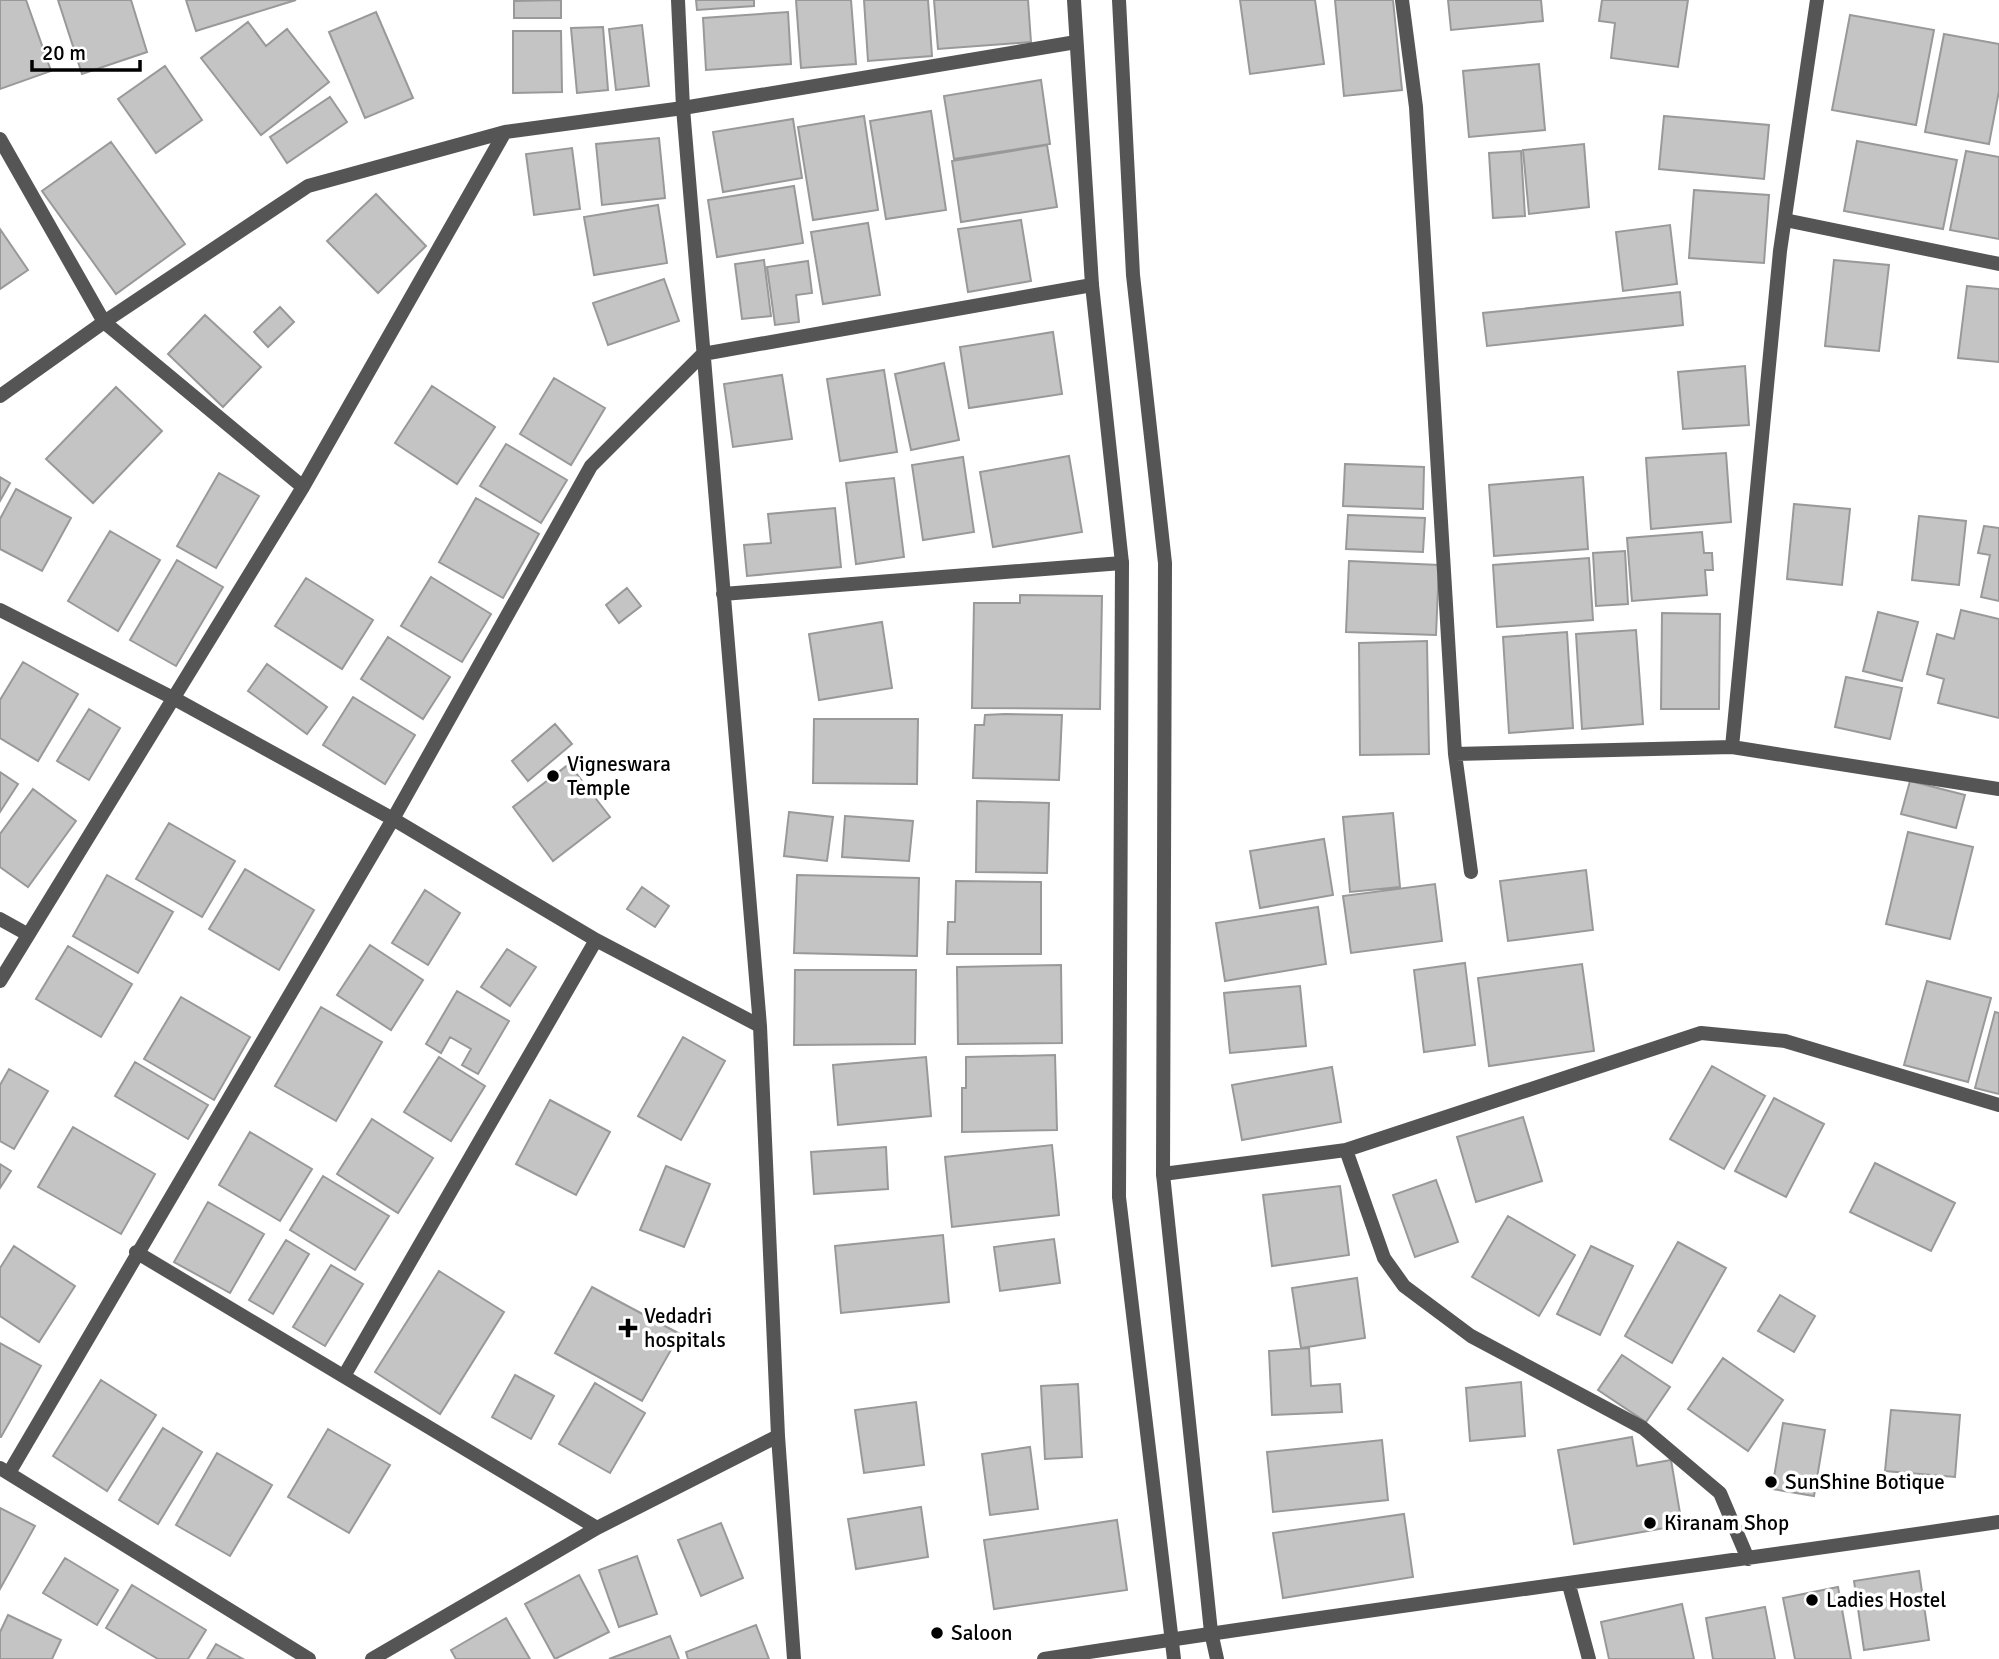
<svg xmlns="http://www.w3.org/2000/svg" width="1999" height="1659" font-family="Signika,sans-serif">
	<rect width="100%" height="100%" fill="#fff"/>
	<path fill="#c4c4c4" stroke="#999" stroke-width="2" d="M0,0H26L51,71L0,89Z
		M58,0H131L147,52L82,74Z
		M186,0H296L196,31Z
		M561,0V18H514V1Z
		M696,0H754V6L697,10Z
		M796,0H851L856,64L801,68Z
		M864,0H928L932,56L868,61Z
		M934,0H1028L1031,42L938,49Z
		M1240,0H1315L1324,64L1250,74Z
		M1335,0H1393L1402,90L1344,96Z
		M1448,0H1541L1543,21L1451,30Z
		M1602,0H1688L1678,67L1611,58L1615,23L1599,21Z
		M376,12L413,98L365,118L329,32Z
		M788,12L791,64L706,70L703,18Z
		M1850,15L1934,30L1916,125L1832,110Z
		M248,22L266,46L287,29L329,82L261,135L201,58Z
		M642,25L649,86L616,90L609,29Z
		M603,27L608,90L577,93L571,28Z
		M513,31H561L562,92L513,93Z
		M1944,34L1999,44V91L1989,144L1925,132Z
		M1539,64L1545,130L1469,137L1463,71Z
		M165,66L202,120L156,153L118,99Z
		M1041,80L1050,144L954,159L944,96Z
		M330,97L347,122L287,163L270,137Z
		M931,111L946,210L886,219L870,121Z
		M864,116L878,210L813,220L798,127Z
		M1664,116L1769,125L1764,179L1659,169Z
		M793,119L802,178L723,192L713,132Z
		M659,138L665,198L602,205L596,144Z
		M1857,141L1957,160L1943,229L1844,211Z
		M111,142L185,244L116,294L42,191Z
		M1584,144L1589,207L1529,214L1523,150Z
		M1047,145L1057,207L961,222L952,161Z
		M572,148L580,209L534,215L526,154Z
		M1521,151L1525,216L1493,218L1489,153Z
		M1966,151L1999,157V239L1950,230Z
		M794,186L803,243L717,257L708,200Z
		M1694,190L1769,195L1764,263L1689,258Z
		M376,194L426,246L378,293L327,241Z
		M658,205L667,263L594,275L584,217Z
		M1021,220L1031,281L968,292L958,229Z
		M868,223L880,295L823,304L811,232Z
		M1670,225L1677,284L1623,291L1616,232Z
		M0,229L28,270L0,289Z
		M764,260L771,316L742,319L735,264Z
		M1834,260L1889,265L1879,351L1825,346Z
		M808,261L812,293L796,295L799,322L775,325L767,267Z
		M664,279L679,321L608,345L593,303Z
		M1967,286L1999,289V362L1958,358Z
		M1680,292L1683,325L1487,346L1483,313Z
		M280,307L294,322L268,347L254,332Z
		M205,315L261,367L223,407L168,354Z
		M1053,332L1062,394L969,408L960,347Z
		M944,363L959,440L911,450L895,374Z
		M1745,366L1749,425L1683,429L1678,372Z
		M884,370L897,452L840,461L827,379Z
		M782,375L792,439L733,447L724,384Z
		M554,378L605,408L571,465L520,434Z
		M432,386L495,427L457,484L395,443Z
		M116,387L162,431L93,503L46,459Z
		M506,444L567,480L541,523L480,486Z
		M1726,453L1731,522L1651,529L1646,458Z
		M1069,456L1082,532L993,547L980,472Z
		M963,457L974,532L923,540L912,465Z
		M1345,464L1424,467L1423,509L1343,506Z
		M219,473L259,496L216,568L177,546Z
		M0,477L10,483L0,501Z
		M1583,477L1588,549L1494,556L1489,485Z
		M894,478L904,557L856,564L846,483Z
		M16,489L71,518L42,571L0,549V519Z
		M476,498L539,534L503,598L439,562Z
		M1794,504L1850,509L1842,585L1787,579Z
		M835,508L841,567L747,576L744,545L771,543L768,514Z
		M1348,515L1425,518L1423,552L1346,549Z
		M1919,516L1966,521L1959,585L1912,580Z
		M1984,526L1999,528V601L1981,597L1990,555L1978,553Z
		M110,531L160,560L118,631L68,601Z
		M1702,532L1704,553H1712L1713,570H1705L1707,595L1632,601L1627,538Z
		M1625,551L1628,604L1596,606L1593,553Z
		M1589,558L1593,620L1497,627L1493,565Z
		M177,560L223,587L176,666L130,640Z
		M1349,561L1439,565L1436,635L1346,632Z
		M431,577L491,614L462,662L401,626Z
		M306,578L373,620L342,669L275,626Z
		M627,588L641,606L619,623L606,605Z
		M1020,595L1102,596L1100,709L972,708L974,603H1020Z
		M1961,610L1999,619V718L1938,703L1944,679L1927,674L1937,634L1954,639Z
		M1878,612L1918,622L1902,681L1863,671Z
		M1662,613L1720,614L1719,709H1661Z
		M882,622L892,688L819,700L809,634Z
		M1636,630L1643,724L1582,729L1576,634Z
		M1567,632L1573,728L1509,733L1503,637Z
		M388,637L450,677L423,719L361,679Z
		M1427,641L1429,754L1360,755L1359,643Z
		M23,662L78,694L38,761L0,738V700Z
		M267,664L327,707L307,734L248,691Z
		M1846,677L1902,688L1890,739L1835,727Z
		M353,697L415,735L385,784L323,745Z
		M89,709L120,728L89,780L57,761Z
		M1005,714L1062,715L1059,780L973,778L975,725H984L985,715Z
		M814,719H918L917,784L813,783Z
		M555,724L572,744L528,781L512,761Z
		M569,764L610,817L553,861L513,807Z
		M0,772L18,784L0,812Z
		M1910,781L1965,795L1956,828L1901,814Z
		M33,789L76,821L28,887L0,867V834Z
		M977,801L1049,803L1047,873L976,872Z
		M789,812L833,817L827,861L784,856Z
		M1393,813L1400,887L1350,892L1343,817Z
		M845,816L913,821L909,861L842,857Z
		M169,823L235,861L202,917L136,879Z
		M1908,832L1973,847L1950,939L1886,924Z
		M1324,839L1333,895L1260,908L1250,851Z
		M245,869L314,910L279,970L209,929Z
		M1586,870L1593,930L1508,941L1500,881Z
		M107,875L173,912L138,973L73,936Z
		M797,875L919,878L917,956L794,953Z
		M956,881L1041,882V954H947L948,922H955Z
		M1435,884L1442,941L1351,953L1343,896Z
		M642,887L669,906L655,927L627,909Z
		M425,890L460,913L428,965L392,943Z
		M1318,907L1326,964L1225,981L1216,923Z
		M370,945L423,980L391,1030L337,995Z
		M68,946L132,984L101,1037L36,999Z
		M507,949L536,967L510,1006L481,987Z
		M1465,963L1475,1045L1424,1052L1414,970Z
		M1582,964L1594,1051L1489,1066L1478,978Z
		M1061,965L1062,1043L958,1044L957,967Z
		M795,970H916L915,1044L794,1045Z
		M1927,981L1991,998L1968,1082L1904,1065Z
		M1300,986L1306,1046L1230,1053L1224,993Z
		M457,991L509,1021L478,1074L462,1065L471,1049L450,1037L441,1053L426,1044Z
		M181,997L250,1037L214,1100L144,1059Z
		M321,1007L382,1042L336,1121L275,1086Z
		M1995,1012L1999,1013V1094L1975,1088Z
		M683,1037L725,1061L681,1140L638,1116Z
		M1055,1055L1057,1130L962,1132V1088H966V1057Z
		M439,1057L485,1086L451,1141L404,1112Z
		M926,1057L931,1116L838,1125L833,1065Z
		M135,1062L208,1105L188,1139L115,1096Z
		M1712,1066L1765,1096L1724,1169L1670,1139Z
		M1332,1067L1341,1122L1242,1140L1232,1085Z
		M9,1069L48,1091L14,1149L0,1141V1085Z
		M1774,1098L1824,1124L1786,1197L1735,1171Z
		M550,1100L610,1132L576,1195L516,1164Z
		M1523,1117L1542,1181L1476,1202L1457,1137Z
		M372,1119L433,1158L398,1213L337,1174Z
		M73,1127L155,1174L121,1234L38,1187Z
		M250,1132L312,1169L280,1221L219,1185Z
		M1052,1145L1059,1215L952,1227L945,1157Z
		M886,1147L888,1189L814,1194L811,1152Z
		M1875,1163L1955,1203L1931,1251L1850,1212Z
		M0,1164L11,1171L0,1188Z
		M666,1166L710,1184L684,1247L640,1230Z
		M323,1176L389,1216L355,1270L290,1230Z
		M1436,1180L1458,1242L1415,1257L1393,1195Z
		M1340,1186L1349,1255L1272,1266L1263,1195Z
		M208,1202L264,1234L230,1293L174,1262Z
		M1508,1216L1575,1255L1539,1316L1472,1277Z
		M943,1235L949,1302L841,1313L835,1246Z
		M1054,1239L1060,1283L1000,1291L994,1247Z
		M286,1240L309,1254L273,1314L249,1300Z
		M1678,1242L1726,1268L1672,1363L1625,1336Z
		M14,1246L75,1286L39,1342L0,1316V1268Z
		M1591,1246L1633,1266L1600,1335L1557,1314Z
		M331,1265L363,1284L325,1346L293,1327Z
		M439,1271L504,1312L440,1414L375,1372Z
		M1357,1278L1365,1338L1301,1348L1292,1288Z
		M592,1287L680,1334L642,1401L555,1353Z
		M1780,1295L1815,1316L1794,1352L1758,1331Z
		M0,1343L41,1366L1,1437H0Z
		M1309,1348L1311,1386L1340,1384L1342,1412L1272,1415L1269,1351Z
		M1622,1355L1670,1387L1646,1422L1598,1390Z
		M1723,1358L1783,1400L1748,1451L1688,1409Z
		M515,1375L554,1396L531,1439L492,1417Z
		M101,1380L156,1415L107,1491L53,1456Z
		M1521,1382L1525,1436L1470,1441L1466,1388Z
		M595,1383L645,1413L610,1473L559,1444Z
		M1078,1384L1082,1457L1045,1459L1041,1386Z
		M916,1402L924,1465L864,1473L855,1410Z
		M1891,1410L1960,1415L1955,1477L1885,1471Z
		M1783,1423L1825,1430L1814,1496L1772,1489Z
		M163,1428L202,1452L158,1524L119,1500Z
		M328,1429L390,1465L349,1533L288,1497Z
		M1632,1437L1637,1466L1671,1460L1682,1525L1574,1544L1558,1450Z
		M1382,1440L1388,1500L1273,1512L1267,1452Z
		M1030,1447L1038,1509L990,1515L982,1454Z
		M217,1453L272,1485L230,1556L176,1525Z
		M921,1507L928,1557L856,1569L848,1519Z
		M0,1508L35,1526L0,1589Z
		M1404,1514L1413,1577L1283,1598L1273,1533Z
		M1117,1520L1127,1590L994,1609L984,1540Z
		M721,1523L743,1578L701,1596L678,1540Z
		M637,1556L657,1614L619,1627L599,1570Z
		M65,1558L118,1590L97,1625L43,1593Z
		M1919,1571L1929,1640L1864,1650L1854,1581Z
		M579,1575L609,1632L555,1659L525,1604Z
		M132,1585L206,1630L188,1659H158L106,1628Z
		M1838,1587L1851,1659H1795L1783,1598Z
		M1682,1604L1694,1659H1609L1601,1622Z
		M1765,1607L1775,1659H1713L1706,1618Z
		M8,1615L61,1640L52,1659H0V1632Z
		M506,1618L530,1659H456L451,1650Z
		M756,1625L769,1659H688L686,1652Z
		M670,1636L679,1659H609Z
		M216,1644L243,1659H207Z"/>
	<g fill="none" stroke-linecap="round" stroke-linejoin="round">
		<path stroke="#555" stroke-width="14" d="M678,0L683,108L1076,42
			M1402,0L1416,107L1455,754L1732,747L1999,789
			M505,132L683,108L760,1026L778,1436L794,1659
			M0,139L104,322L303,487
			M1785,220L1999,264
			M0,396L104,322L308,186L505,132L303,487L0,981
			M723,594L1122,563
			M0,610L175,699L393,819L596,940L760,1026
			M1732,747L1780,251L1817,0
			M1455,754L1471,872
			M0,919L27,934
			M1346,1150L1384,1258L1404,1286L1471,1336L1643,1428L1720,1493L1748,1559
			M1163,1174L1346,1150L1701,1033L1785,1041L1999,1105
			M136,1252L597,1528
			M344,1376L596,940
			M0,1468L309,1659
			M9,1473L393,819L591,466L703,354L1092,285
			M1569,1585L1589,1659
			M372,1659L597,1528L778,1436
			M1044,1659C1362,1609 1681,1569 1999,1522"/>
		<path stroke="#555" stroke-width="14" d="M1074,0L1092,285L1122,563L1119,1197L1174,1659
			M1119,0L1133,275L1165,563L1163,1174L1211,1632L1217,1659"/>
	</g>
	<g fill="#000" stroke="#fff" stroke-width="2.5">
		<circle cx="553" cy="776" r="7"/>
		<path d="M624.5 1317.5h7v7h7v7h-7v7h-7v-7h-7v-7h7z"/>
		<circle cx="1771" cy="1482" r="7"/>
		<circle cx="1650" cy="1523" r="7"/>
		<circle cx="1812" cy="1600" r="7"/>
		<circle cx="937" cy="1633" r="7"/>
	</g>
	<g text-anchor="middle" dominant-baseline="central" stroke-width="7" stroke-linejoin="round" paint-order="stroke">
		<g font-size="21" fill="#000" stroke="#fff" text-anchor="start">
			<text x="567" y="764">Vigneswara<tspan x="567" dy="24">Temple</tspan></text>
			<text x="644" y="1316">Vedadri<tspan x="644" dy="24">hospitals</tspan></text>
			<text x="1785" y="1482">SunShine Botique</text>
			<text x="1664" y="1523">Kiranam Shop</text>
			<text x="1826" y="1600">Ladies Hostel</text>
			<text x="951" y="1633">Saloon</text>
		</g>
	</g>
	<path d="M32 60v10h108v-10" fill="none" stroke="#000000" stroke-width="3.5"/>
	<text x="42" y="60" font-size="21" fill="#000000" stroke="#ffffff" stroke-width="5" paint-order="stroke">20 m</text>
</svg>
